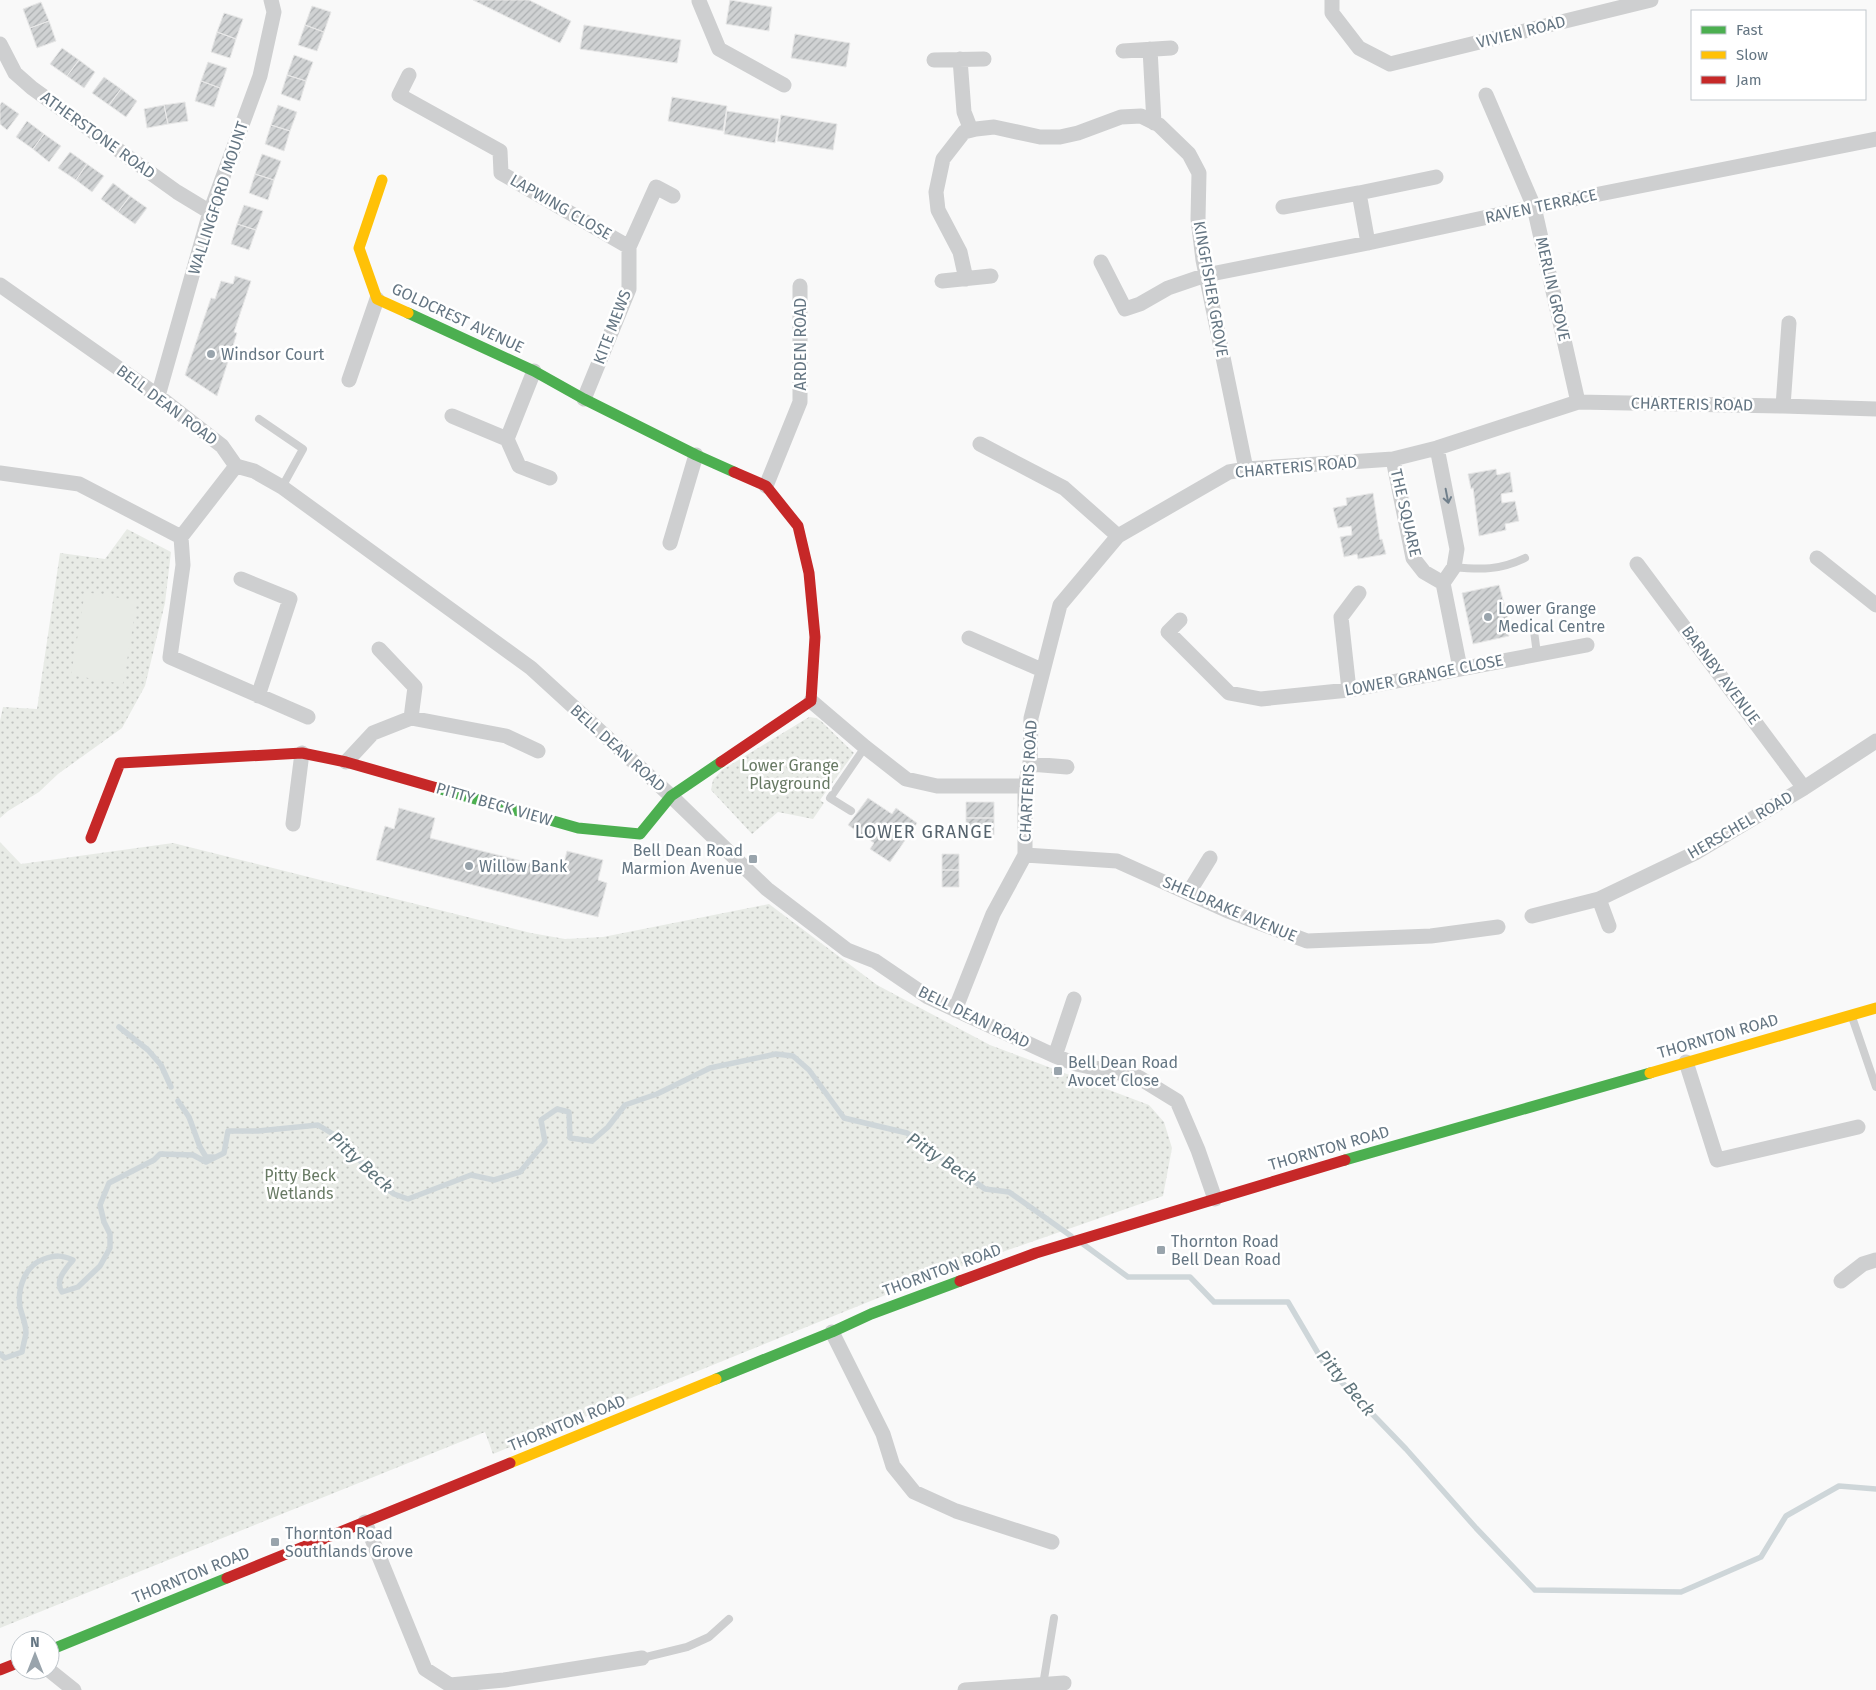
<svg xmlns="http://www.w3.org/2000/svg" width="1876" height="1690" font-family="'Fira Sans',sans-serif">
	<defs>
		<pattern id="park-dots" width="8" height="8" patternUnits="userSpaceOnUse" patternTransform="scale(1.25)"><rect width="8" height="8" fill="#e8ebe6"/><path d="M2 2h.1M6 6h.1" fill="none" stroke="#c0c3c0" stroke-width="1.8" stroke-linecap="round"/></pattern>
		<pattern id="building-hatch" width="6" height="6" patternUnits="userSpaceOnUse" patternTransform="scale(1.25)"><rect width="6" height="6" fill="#d0d2d3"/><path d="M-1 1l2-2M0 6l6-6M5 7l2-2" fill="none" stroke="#acafb1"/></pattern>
	</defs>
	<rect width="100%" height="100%" fill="#f9f9f9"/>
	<path fill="url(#park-dots)" d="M127,529L171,552L165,603L145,686L122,728L58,774L39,792L8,811L0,818V721L3,707L37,709L60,553L105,559Z
		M809,717L816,718L821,721L854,753L820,800L824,803L813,819L778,812L752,834L711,790L713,780L722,770Z
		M0,842L21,864L173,843L531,933L565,939L603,937L769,904L877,985L990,1045L1149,1105L1164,1122L1172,1148L1163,1196L925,1279L493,1454L485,1432L0,1628Z"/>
	<path fill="#e8ebe6" d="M85,592L137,601L123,684L71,675Z"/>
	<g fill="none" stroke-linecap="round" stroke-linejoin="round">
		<path stroke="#ced6d9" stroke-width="5.5" d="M119,1027L148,1050L161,1065L171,1087
			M178,1101L189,1117L200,1147L206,1157H214
			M1083,1244L1128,1277H1190L1214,1302H1288L1325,1365L1406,1449L1476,1528L1535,1590L1681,1592L1761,1557L1786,1516L1839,1486L1876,1489
			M0,1354L5,1358L22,1352C23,1346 25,1339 26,1333C26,1324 22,1316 20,1307C17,1289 25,1265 44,1259C56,1255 61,1255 73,1260C66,1269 54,1280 62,1292L78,1287L100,1266L110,1248V1234L104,1222L100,1205L109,1183L154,1160L160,1154L193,1155L206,1162L224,1153L228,1131H258L318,1125L343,1140L378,1182L394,1194L408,1199L471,1175L494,1180L520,1172L545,1142L541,1120L557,1109L569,1112L570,1138L592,1141L608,1127L625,1105L657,1094L710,1068L776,1054L793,1056L809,1070L844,1118L907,1133L985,1189L1009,1192L1071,1236"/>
	</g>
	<path fill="url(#building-hatch)" stroke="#e8e8e8" d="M473,0H529L571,21L560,43Z
		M730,0L772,7L769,31L726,24Z
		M41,2L49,21L30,28L23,9Z
		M312,6L331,12L324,32L305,25Z
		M224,13L243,19L236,39L217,32Z
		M49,21L56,41L37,48L30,28Z
		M305,25L324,32L317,51L298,45Z
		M584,25L681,40L677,63L580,49Z
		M217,32L236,39L230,58L211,52Z
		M795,34L850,43L846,67L791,58Z
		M62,48L79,60L67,76L50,64Z
		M294,55L313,62L306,81L287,75Z
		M79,60L95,72L84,88L67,76Z
		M208,62L227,68L220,88L201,81Z
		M287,75L306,81L300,101L281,94Z
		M104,77L121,89L109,105L92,93Z
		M201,81L220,88L214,107L195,101Z
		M121,89L137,101L126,117L109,105Z
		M672,97L727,106L723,131L668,121Z
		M2,102L19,114L7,130L0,124V105Z
		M185,102L188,121L168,124L164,105Z
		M164,105L168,124L147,128L144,109Z
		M278,105L297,112L290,131L271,125Z
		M727,111L779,119L775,143L724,134Z
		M781,115L837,124L833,150L777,141Z
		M27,121L44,134L33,149L16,137Z
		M271,125L290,131L284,151L265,144Z
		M44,134L61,146L49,162L33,149Z
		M70,152L87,164L76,180L58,168Z
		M262,154L281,161L274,180L255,174Z
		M87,164L104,176L92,192L76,180Z
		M255,174L274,180L268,200L249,193Z
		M113,183L130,196L118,212L101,199Z
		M130,196L147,208L135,224L118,212Z
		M244,205L263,211L256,230L237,224Z
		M237,224L256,230L249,250L231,244Z
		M235,276L251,281L234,332L237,333L217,396L185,375L211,298L215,299L221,281L233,284Z
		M1496,469L1497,475L1510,472L1513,492L1501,494L1502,503L1515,501L1519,521L1505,524L1506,530L1479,536L1473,488L1471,489L1468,474Z
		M1373,493L1380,540L1382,539L1386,554L1358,559L1357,554L1344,557L1340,537L1352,535L1351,526L1338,528L1333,508L1347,505L1346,498Z
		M1499,585L1510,626L1506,627L1509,636L1473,644L1462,593Z
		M868,798L892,814L896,808L917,823L890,862L870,849L874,843L848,825Z
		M966,802H994V818H966Z
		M399,808L435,818L430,838L562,871L567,851L603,860L598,880L607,883L598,917L376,860L385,826L394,829Z
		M966,818H994V835H966Z
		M942,854H959V870H942Z
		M942,870H959V887H942Z"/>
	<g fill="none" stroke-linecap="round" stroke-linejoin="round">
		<path stroke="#cecfd0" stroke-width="8" d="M259,419L303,449L282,487
			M1454,567C1481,570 1500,570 1525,558
			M1534,631L1537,654
			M851,811L830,798L865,747
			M1852,1017L1876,1087
			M642,1658L687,1647L709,1637L729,1619
			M1043,1685L1054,1618"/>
		<path stroke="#cecfd0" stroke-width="15" d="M1332,0V13L1359,48L1390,64L1651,0
			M699,1L719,49L784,85
			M0,44L15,73L32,88L177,192L210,212
			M1150,49L1154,123
			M1123,51L1171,48
			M960,59L964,112L971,130
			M934,60L984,59
			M409,75L399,95L500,151L501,173L629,247
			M1486,95L1534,207L1578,402
			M1283,207L1359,193
			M1368,243L1359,193L1436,177
			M1101,262L1125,309L1140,304L1168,288L1206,275L1368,243L1534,207L1876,139
			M966,279L960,252L938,210L936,192L943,159L964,132L976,129L994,127L1040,137H1060L1078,133L1121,117L1141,116L1159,125L1189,154L1199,173L1198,219L1203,260L1246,469
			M942,281L991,276
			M0,285L158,396L222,446L236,466L254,471L282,487L531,668L671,796L767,889L847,950L875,961L928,997L1055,1056L1076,1064L1138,1077L1177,1101L1198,1150L1215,1199
			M534,371L507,439L519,466L550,478
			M349,380L377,299
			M158,396L210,212L260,76L274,12L271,0
			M584,399L629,289V247L656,187L673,196
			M1783,406L1789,323
			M452,416L507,439
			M980,444L1064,488L1118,536
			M1437,448L1457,549L1454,567L1443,583L1460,668
			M1393,459L1413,558L1424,572L1443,583
			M0,473L79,484L181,537
			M766,486L800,402V286
			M181,537L183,565L170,657L308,717
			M181,537L236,466
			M670,543L696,455
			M1817,558L1876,605
			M1637,564L1804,788
			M241,579L290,599L258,696
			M1180,620L1168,632L1229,693L1261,699L1349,690L1587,645
			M969,638L1042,670
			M1349,690L1341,617L1359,593
			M811,701L865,747L906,779L937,786H1025
			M411,718L506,736L538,751
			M346,762L373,733L411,718L415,687L379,649
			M1030,764L1067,767
			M293,824L302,753
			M1025,855L1117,861L1228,911L1307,941L1431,936L1498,927
			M1189,892L1210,858
			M1599,899L1609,926
			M1532,916L1599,899L1695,853L1804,788L1876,741
			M955,1010L993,914L1025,855V786L1030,764L1031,718L1060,605L1118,536L1229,472L1246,469L1393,459L1437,448L1578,402L1783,406L1876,409
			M1055,1056L1074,999
			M1686,1062L1717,1160L1858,1127
			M1841,1281L1863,1264L1876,1260
			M832,1332L883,1434L893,1466L914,1492L956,1511L1052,1542
			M365,1522L425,1669L450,1685L504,1680L642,1658
			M49,1670L74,1690
			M965,1690L1064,1683"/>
		<path stroke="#4caf50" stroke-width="11" d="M408,313L534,371L584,399L696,455L734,472
			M437,788L578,828L640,834L671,796L721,762
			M1345,1160L1650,1073
			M716,1379L832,1332L871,1314L960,1281
			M50,1650L227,1578"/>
		<path stroke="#ffc107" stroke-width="11" d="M382,180L359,248L377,299L408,313
			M1650,1073L1876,1008
			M510,1463L716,1379"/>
		<path stroke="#c62828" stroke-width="11" d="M721,762L811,701L815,637L809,573L798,526L766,486L734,472
			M91,838L120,763L302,753L346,762L437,788
			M960,1281L1036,1253L1345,1160
			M227,1578L510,1463
			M0,1670L20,1662"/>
	</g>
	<defs><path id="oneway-shaft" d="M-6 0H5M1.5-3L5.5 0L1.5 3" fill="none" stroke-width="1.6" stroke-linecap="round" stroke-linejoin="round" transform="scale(1.25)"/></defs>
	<use stroke="#707f8b" href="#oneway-shaft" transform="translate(1447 496) rotate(79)"/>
	<g fill="#99a4ac" stroke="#fff" stroke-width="2">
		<circle cx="211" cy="354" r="5"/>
		<circle cx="1488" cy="617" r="5"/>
		<rect x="748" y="854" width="10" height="10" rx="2.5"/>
		<circle cx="469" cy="866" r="5"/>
		<rect x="1053" y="1066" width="10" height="10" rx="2.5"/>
		<rect x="1156" y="1245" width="10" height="10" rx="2.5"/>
		<rect x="270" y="1537" width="10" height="10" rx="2.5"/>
	</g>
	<g text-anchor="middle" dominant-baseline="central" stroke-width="5" stroke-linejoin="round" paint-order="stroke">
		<g font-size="16" fill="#657683" stroke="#fff">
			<text transform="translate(1521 32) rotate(-14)">VIVIEN ROAD</text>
			<text transform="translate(98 135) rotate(36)">ATHERSTONE ROAD</text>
			<text transform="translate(218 198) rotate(-72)">WALLINGFORD MOUNT</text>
			<text transform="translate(1541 206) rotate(-12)">RAVEN TERRACE</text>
			<text transform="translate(561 207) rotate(30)">LAPWING CLOSE</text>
			<text transform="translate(1211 289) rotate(80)">KINGFISHER GROVE</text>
			<text transform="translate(1553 289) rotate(77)">MERLIN GROVE</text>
			<text transform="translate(458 318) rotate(25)">GOLDCREST AVENUE</text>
			<text transform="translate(612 327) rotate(-69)">KITE MEWS</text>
			<text transform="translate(800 344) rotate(-90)">ARDEN ROAD</text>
			<text transform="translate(1692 404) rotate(1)">CHARTERIS ROAD</text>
			<text transform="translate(167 405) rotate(37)">BELL DEAN ROAD</text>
			<text transform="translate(1296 467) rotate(-5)">CHARTERIS ROAD</text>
			<text transform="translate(1406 513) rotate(77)">THE SQUARE</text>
			<text transform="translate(1424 675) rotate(-11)">LOWER GRANGE CLOSE</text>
			<text transform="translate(1721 675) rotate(53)">BARNBY AVENUE</text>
			<text transform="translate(618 748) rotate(42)">BELL DEAN ROAD</text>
			<text transform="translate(1028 781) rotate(-87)">CHARTERIS ROAD</text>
			<text transform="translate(494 804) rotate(16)">PITTY BECK VIEW</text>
			<text transform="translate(1740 825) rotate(-30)">HERSCHEL ROAD</text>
			<text transform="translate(1230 909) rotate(23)">SHELDRAKE AVENUE</text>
			<text transform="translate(974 1017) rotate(26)">BELL DEAN ROAD</text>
			<text transform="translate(1718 1036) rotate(-16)">THORNTON ROAD</text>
			<text transform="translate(1329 1148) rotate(-16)">THORNTON ROAD</text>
			<text transform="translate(942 1270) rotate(-20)">THORNTON ROAD</text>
			<text transform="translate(567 1423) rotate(-22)">THORNTON ROAD</text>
			<text transform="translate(191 1575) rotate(-22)">THORNTON ROAD</text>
		</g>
		<g font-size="16" fill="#657683" stroke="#fff" text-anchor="start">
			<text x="221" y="354">Windsor Court</text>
			<text x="1498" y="608">Lower Grange<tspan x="1498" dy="18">Medical Centre</tspan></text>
			<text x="743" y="850" text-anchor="end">Bell Dean Road<tspan x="743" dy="18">Marmion Avenue</tspan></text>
			<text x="479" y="866">Willow Bank</text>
			<text x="1068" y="1062">Bell Dean Road<tspan x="1068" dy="18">Avocet Close</tspan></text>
			<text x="1171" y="1241">Thornton Road<tspan x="1171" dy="18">Bell Dean Road</tspan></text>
			<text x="285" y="1533">Thornton Road<tspan x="285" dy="18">Southlands Grove</tspan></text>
		</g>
		<g font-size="16" fill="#687a64" stroke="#fff">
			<text x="790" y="765">Lower Grange<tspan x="790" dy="18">Playground</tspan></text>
			<text x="300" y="1175">Pitty Beck<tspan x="300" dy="18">Wetlands</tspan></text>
		</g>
		<g font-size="18" letter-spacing="1" fill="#57646e" stroke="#fff">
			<text x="924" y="832">LOWER GRANGE</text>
		</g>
		<g font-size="18" font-style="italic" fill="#60757c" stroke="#fff">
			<text transform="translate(942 1159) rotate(34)">Pitty Beck</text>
			<text transform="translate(361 1162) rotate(43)">Pitty Beck</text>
			<text transform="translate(1346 1383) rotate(50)">Pitty Beck</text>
		</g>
	</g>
	<rect x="1691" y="10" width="175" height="90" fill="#ffffff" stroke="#c1c8cd"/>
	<rect x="1701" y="26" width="25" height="8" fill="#4caf50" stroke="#c1c8cd"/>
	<text x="1736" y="35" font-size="15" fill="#657683">Fast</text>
	<rect x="1701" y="51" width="25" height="8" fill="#ffc107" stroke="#c1c8cd"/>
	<text x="1736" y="60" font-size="15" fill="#657683">Slow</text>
	<rect x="1701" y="76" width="25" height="8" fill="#c62828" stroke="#c1c8cd"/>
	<text x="1736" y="85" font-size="15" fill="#657683">Jam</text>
	<g transform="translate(35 1655)"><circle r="24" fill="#ffffff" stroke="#c1c8cd"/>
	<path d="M0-4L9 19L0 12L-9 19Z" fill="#99a4ac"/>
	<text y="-8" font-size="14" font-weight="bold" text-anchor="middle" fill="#657683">N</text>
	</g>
</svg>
